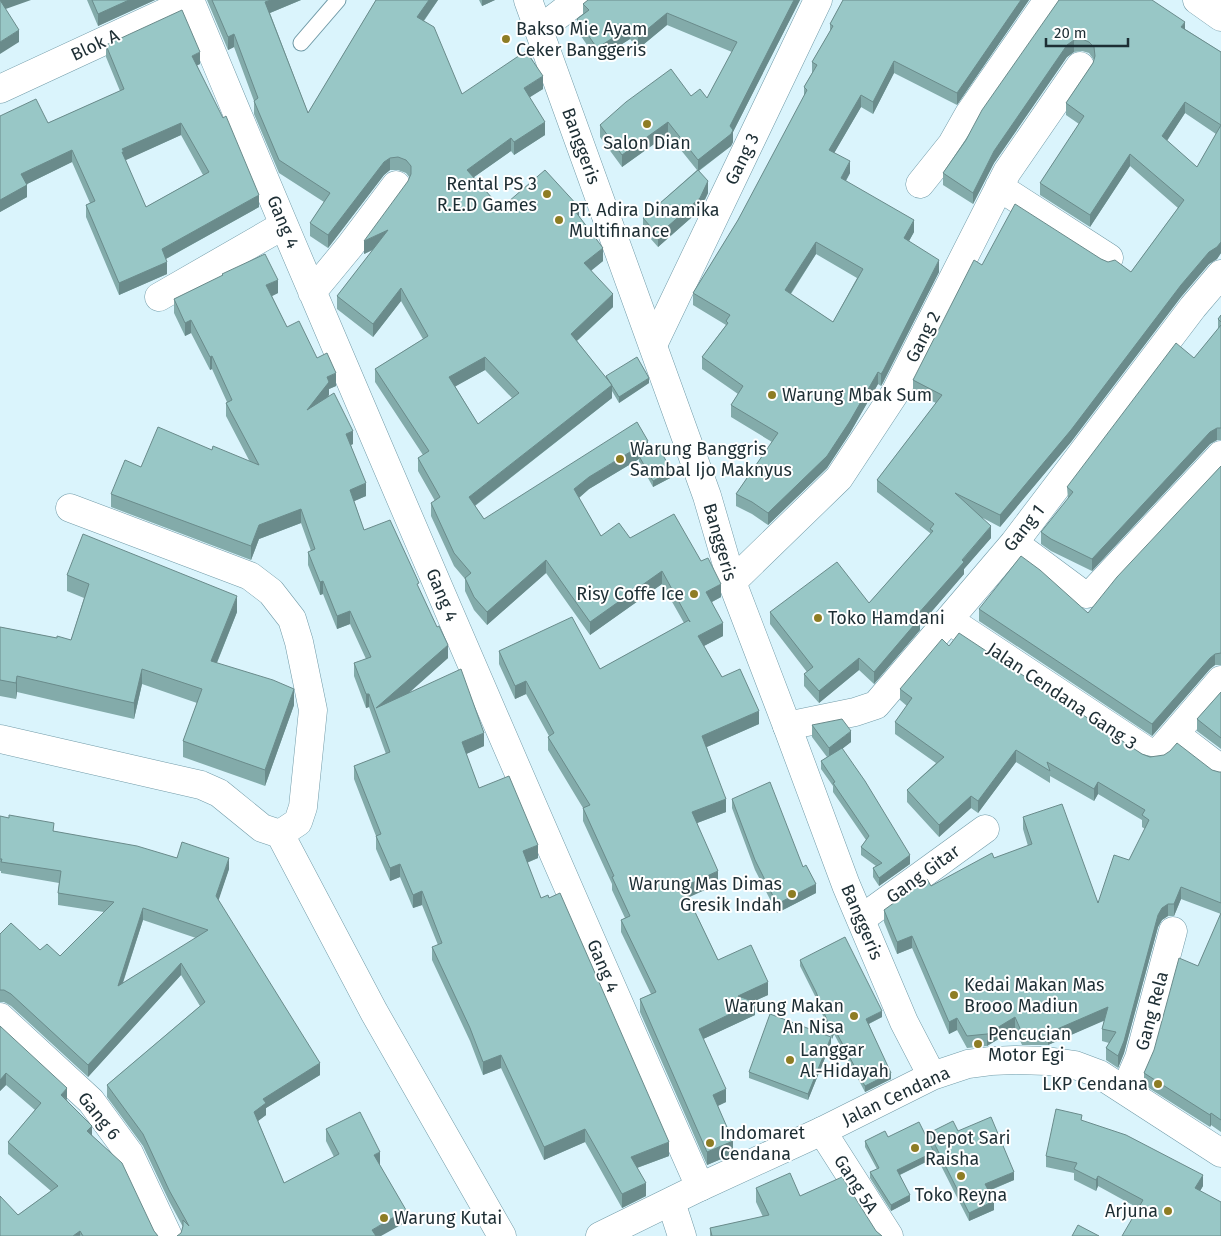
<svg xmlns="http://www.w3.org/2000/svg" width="1221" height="1236" font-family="'Fira Sans',sans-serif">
	<rect width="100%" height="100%" fill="#daf4fc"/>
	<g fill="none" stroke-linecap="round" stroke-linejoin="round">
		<defs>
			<path id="service" d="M301,43L338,0"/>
			<path id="minor" d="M190,0C231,98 271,196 313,293C440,592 568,890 700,1187
				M1197,0L1221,17
				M539,30L578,0
				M0,89L190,1
				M920,184L952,144L969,114L1048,0
				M999,187L1109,258
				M312,292L350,246L396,185
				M159,297L284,225
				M653,345L818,0
				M70,508L250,576L271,592L292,619L299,642L313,710L303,807L298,822L280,834
				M1014,543L1080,592L1087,594L1094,591L1221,455
				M732,582L839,478L895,393L1007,172L1080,66
				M949,620L1150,753H1158L1221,680
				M787,726L855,712L876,705L1014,543L1193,307L1221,274
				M1175,734L1221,769
				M0,739L201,785L219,793L262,828L280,834L374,1012L502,1236
				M861,919L985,829
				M0,1017L91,1101L129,1153L168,1236
				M1125,1090L1139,1058L1173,931
				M822,1131L889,1236
				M671,1202L682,1236"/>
			<path id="tertiary" d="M528,0L707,496L732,582L787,726L846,885L904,1022L932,1076
				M600,1236L700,1187L822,1131L932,1076L968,1064L991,1061L1015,1060L1047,1061L1075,1065L1099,1074L1221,1153"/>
		</defs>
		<use href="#service" stroke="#719ba8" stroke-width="17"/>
		<use href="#minor" stroke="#719ba8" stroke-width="29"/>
		<use href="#tertiary" stroke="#719ba8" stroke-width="29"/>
		<use href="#service" stroke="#fff" stroke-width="15"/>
		<use href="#minor" stroke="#fff" stroke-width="28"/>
		<use href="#tertiary" stroke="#fff" stroke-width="28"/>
	</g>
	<path fill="#83abaa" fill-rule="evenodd" d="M87,0H155L98,26Z
		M207,0H301L270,13L308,113L376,0H438L424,21L462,94L543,89L529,97L545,135L514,155L511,151L474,177L501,208L579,216L603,261L591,271L613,307L577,341L606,378V376L649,383L619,403L612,391V398L475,506L484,519L648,451L672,477L653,487L639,462V459L589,489L579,498L601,536L630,538L721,597L712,602L723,636L704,646L722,677L759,724L707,747L726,812L697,823L718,884L688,897L718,960L768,995L754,1001L755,1015L703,1039L726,1102L718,1106L733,1154L707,1165L640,1012V999L651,994L621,932V920L625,918L612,890V884L583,821V808L548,750V737L549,736L526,694L515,699L499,664V651L600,669L684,623L662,584L590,635L546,573L487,625L474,610L465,591V579L454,566L431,516V503L435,501L418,471V458L423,455L375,382V369L423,339L401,301L373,337L337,309V296L373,250L364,254L410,178L406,173L398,170H390L384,175L328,248L310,236V223L324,202L279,173L254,114V101L234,47L228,50ZM485,370L512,398L478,424L455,386Z
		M479,0H495L482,6Z
		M588,0H800L733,132V142L731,146L699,171L708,193L700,210L658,247L643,230V218L697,170L668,134L622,167L600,137V125L691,96L707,98L732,52L667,25L638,49L630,39L597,60L577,30V19L583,14V4Z
		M843,0H1029L957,105L894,73L873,114L861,107L834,153L850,173L846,181L914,232L909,241L939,272L883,383L881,386L878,384L850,433L827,468L768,525L752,514L736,506V494L772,442L731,417V405L738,394L702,369V357L726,325L693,305V293L738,220L804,97V87L812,73V62L830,31V24ZM816,254L857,278L833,322L791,294Z
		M1059,0L1185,29L1221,52V253L1217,259L1209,264L1181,297L1071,442L1000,527L983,518L991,538L964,569V574L920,625V630L874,684L859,670L819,703L804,686V674L807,672L770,624V612L869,603L930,534V533L877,492V480L936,403L913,392V380L982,265L1101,259L1131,272L1178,208L1130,166L1090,227L1040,195V183L1079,124L1066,115V103L1093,63L1094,60L1089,53L1082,51L1074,52L1067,57L994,163L973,204L943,185V173ZM1185,113L1216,134L1197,167L1167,141Z
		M106,45L200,64L197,65L259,207L166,259L167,274L119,295L86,217V205L90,203L72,162L27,184V197L0,212V116L48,123L120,91L106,57ZM181,135L203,175L146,207L125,160Z
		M222,274L278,293L272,296L287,327L317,358L336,386L329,389V395L326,398L353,444L351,445L366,496L354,501L364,530L419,589L448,658L409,693L484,746L466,754L479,788L538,858L527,863L541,898L669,1156L637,1168L646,1196L622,1208L585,1142L544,1160L501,1068L483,1075L470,1041L432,960V947L438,945L422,905L413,908L400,877L390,881L376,849V836L354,779V766L386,754L369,707L366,708L354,676V663L366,659L350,624L337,629L323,594L320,595L308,565V552L311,551L301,523L259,539L251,560L111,507V494L141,467L212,450L250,462L226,416V403L227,402L212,369L210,370L191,333L185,336L174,313V299L222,276Z
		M1221,315V440H1217L1210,444L1092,571L1051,551L1041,544V532L1068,499L1067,487L1194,358L1218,329V319Z
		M1221,466V665H1215L1210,669L1152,736L979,621V609L1088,613Z
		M67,575L237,612L217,663L294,705L265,786L183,757V741L197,703L142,684L134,719L17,692L16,699L0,696V627L57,638L71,640L84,598L67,591Z
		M949,646L1142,754L1212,770L1219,772H1221V1132L1211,1125L1210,1127L1144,1085V1073L1198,966L1221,914L1181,899L1174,916H1168L1162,920L1158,927L1124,1053L1118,1068L1106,1060V1048L1109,1043L1102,1041V1029L1104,1020L1048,1045H1022L1015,1029L987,1046L967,1048L957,1030L949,1034L912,948L897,954L884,922V910L931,886L994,858L1028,846L1023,829V817L1098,903L1129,860L1145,829L1142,827V820L1098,794L1094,801L1050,776V783L1016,762L978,813L971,808L939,837L907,802V790L936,763L895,734V722L907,706L900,700V689Z
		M1221,692V749L1197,731V719Z
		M812,725L851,742L842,749L910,864L879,886L873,877V868L876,866L861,855V847L866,840L833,792V786L821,769V761L827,757L812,737Z
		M732,799L803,867L816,893L777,913L755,870L732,808Z
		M0,816L54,831L229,869L218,900L320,1075L266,1108V1115L258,1121L284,1183L334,1157L326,1141V1129L380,1164H379L406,1222L181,1233L183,1227L169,1201L143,1146L107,1097V1085L200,1006L181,975L88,1077L11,1006L4,1002H0V934L40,950L60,956L104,912L58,905V893L59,883L1,873V871H0ZM143,920L196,938L123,983Z
		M800,960L882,1017L869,1024L891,1079L865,1092L834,1034L832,1039L816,998L800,966Z
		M0,1026L67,1100L92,1135L154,1231L158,1236H0L18,1215L51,1191L8,1154V1142L35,1110L6,1085L0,1091Z
		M831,1043L808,1100L749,1078V1072Z
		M1082,1121L1203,1186L1200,1191L1138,1208L1098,1186L1096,1191L1074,1180V1173L1046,1167V1156Z
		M958,1131L1014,1180L989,1191L994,1210L969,1221L929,1142L934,1158L900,1175L910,1201L891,1211L870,1178V1172L877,1169L865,1147V1141L888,1137L929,1142V1133Z
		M756,1188L800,1196L876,1231L882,1236H710V1228L763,1217L756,1202Z"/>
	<path fill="#6a8b8b" d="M0,0H31L0,11Z
		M129,0H155L98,26V14Z
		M271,0H301L265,15V2Z
		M429,0H438L417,30V17Z
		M482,0H495L482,6Z
		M794,0H800L733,132V142L731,146L698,171V160Z
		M1021,0H1029L957,105V93Z
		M667,13V25L638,49V37Z
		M1185,22V34L1181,27Z
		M630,27V39L597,60V48Z
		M19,30V42L0,54V42Z
		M234,34V47L228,50V37Z
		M1074,40V52L1067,57L994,163L973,204V193L994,151L1067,45Z
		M200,52V64L192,68V56Z
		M894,61V73L873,114V102Z
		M543,76V89L524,101V88Z
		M861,95V107L829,162V150Z
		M1185,102V113L1162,148V136Z
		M545,122V135L514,155V142Z
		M668,122V134L622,167V155Z
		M181,123V135L124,161L122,164V149Z
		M511,138V151L467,182V170Z
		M72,150V162L21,187V174Z
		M1130,154V166L1090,227V215Z
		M390,158V170L384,175L328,248V235L384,162Z
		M850,161V173L841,189V178Z
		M708,181V193L700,210L658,247V235Z
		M27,185V197L0,212V200Z
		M259,195V207L162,261V249Z
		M579,207V220L575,211Z
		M914,220V232L904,250V238Z
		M388,230V242L364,254V241Z
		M816,242V254L785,302V290Z
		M1221,242V253L1217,259L1209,264L1181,297L1071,442L1000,527V515L1181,285L1209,252Z
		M603,248V261L584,276V263Z
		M939,260V272L881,386V374Z
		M167,262V274L119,295V283Z
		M278,280V293L266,299V285Z
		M401,288V301L373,337V324Z
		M613,294V307L571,346V334Z
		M191,320V333L185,336V323Z
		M212,356V369L210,370V357Z
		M485,357V370L449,390V377Z
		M878,372V384L850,433L827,468L768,525V513Z
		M336,373V386L329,389V395L307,424V410L327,377Z
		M649,378V383L619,403V397Z
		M612,385V398L469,510V497Z
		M1217,428V440L1210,444L1092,571V559L1210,432Z
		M353,431V444L346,447V434Z
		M648,441V454L639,456V459L589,489L574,502V489L589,477Z
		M672,471V477L653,487V481Z
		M366,483V496L350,503V490Z
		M301,509V523L259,539L251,560V546L259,525Z
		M991,526V538L964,569V574L920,625V630L874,684V672L917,615Z
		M546,560V573L487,625V612Z
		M662,571V584L590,635V622Z
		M323,581V594L320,595V582Z
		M721,584V597L706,605V592Z
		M237,596V612L211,677V661Z
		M350,611V624L337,629V616Z
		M723,623V636L698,649V636Z
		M448,645V658L378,720L376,708Z
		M1215,654V665L1210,669L1152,736V724L1210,658Z
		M859,658V670L819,703V691Z
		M142,669V684L134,719V703Z
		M17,676V692L16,699V683Z
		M526,681V694L515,699V686Z
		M294,689V705L265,786V770Z
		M366,694H369V707L366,708Z
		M759,711V724L702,749V736Z
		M851,731V742L829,759V748Z
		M484,733V746L462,756V742Z
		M1016,750V762L978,813V801Z
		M1098,782V794L1094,801V789Z
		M971,796V808L939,837V825Z
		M726,799V812L692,825V812Z
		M538,845V858L523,864V851Z
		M910,855V864L879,886V878Z
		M229,858V869L216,908V896Z
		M400,864V877L390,881V868Z
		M718,871V884L683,900V887Z
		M816,884V893L777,913V904Z
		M1181,887V899L1174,916V904Z
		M422,891V905L413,908V895Z
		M1168,904V916L1162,920L1158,927L1124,1053L1118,1068V1056L1158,915L1162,908Z
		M143,908V920L118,997V986Z
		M912,936V948L897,954V942Z
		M181,963V975L88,1077V1065Z
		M768,982V995L738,1009V996Z
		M755,1002V1015L699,1041V1029Z
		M1108,1007V1019L1048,1045V1033Z
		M882,1011V1017L866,1025V1019Z
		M1015,1017V1029L987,1046V1034Z
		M957,1018V1030L949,1034V1022Z
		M834,1028V1034L832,1039V1033Z
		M831,1037V1043L808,1100V1094Z
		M501,1055V1068L483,1075V1062Z
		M320,1063V1075L266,1108V1115L254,1124V1112L263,1099Z
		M6,1073V1085L0,1091V1080Z
		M891,1073V1079L865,1092V1086Z
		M67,1088V1100L61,1095Z
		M726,1089V1102L713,1108V1095Z
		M1211,1113V1125L1210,1127V1115Z
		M92,1126V1138L87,1131Z
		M585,1129V1142L544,1160V1147Z
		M733,1141V1154L707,1165V1152Z
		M669,1142V1156L631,1170V1157Z
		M380,1152V1164L374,1167V1155Z
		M934,1152V1158L897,1176V1170Z
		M1014,1172V1180L985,1192V1184Z
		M1203,1175V1186L1195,1199V1188Z
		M1098,1176V1186L1096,1191V1180Z
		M646,1183V1196L622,1208V1194Z
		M910,1195V1201L891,1211V1205Z
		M994,1201V1210L969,1221V1213Z
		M406,1210V1222L381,1236H372V1230Z
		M80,1231V1236H73Z"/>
	<path fill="#98c7c6" stroke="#6a8b8b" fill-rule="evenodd" d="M0,0L19,30L0,42Z
		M92,0H129L98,14Z
		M212,0H271L265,2L308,113L376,0H429L417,17L434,27L462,94L526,51L543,76L524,88L545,122L514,142L511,138L467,170L501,208L545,170L579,207L575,211L603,248L584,263L613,294L571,334L612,385L469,497L484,519L637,422L648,441L589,477L574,489L601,536L619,523L630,538L674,514L701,561L708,558L721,584L706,592L723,623L698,636L722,677L740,669L759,711L702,736L726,799L692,812L718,871L683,887L718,960L751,945L768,982L738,996L755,1002L699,1029L726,1089L713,1095L733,1141L707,1152L640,999L656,992L621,920L630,916L612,877L614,876L583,808L590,805L548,737L554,733L526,681L515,686L499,651L572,617L600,669L689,620L690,622L662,571L590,622L546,560L487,612L474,597L465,578L471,573L454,553L431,503L440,497L418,458L429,451L375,369L428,336L401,288L373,324L337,296L388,230L364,241L408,181L411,174V166L406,160L398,157L390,158L384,162L328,235L310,223L330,193L279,160L254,101L258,98L234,34L228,37ZM485,357L519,393L478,424L449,377Z
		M588,0H794L730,126L733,130L731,134L698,160L668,122L622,155L600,125L626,102L671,69L691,96L700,89L707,98L737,42L667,13L638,37L630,27L597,48L577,19L589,10L583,4Z
		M843,0H1021L957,93L894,61L873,102L861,95L829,150L850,161L841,178L914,220L904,238L939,260L883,371L881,374L878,372L850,421L827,456L768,513L752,502L736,494L778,433L731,405L743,386L702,357L728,323L726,321L730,315L693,293L738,220L807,90L804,87L817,65L812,62L833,26L830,24ZM816,242L863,269L833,322L785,290Z
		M1059,0H1152L1185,22L1181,27L1221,52V242L1217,247L1209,252L1181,285L1071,430L1000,515L955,493L991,526L962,560L964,562L917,615L920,618L874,672L859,658L819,691L804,674L813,667L770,612L837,562L869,603L933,531L930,529L934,524L877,480L942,395L913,380L974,260L982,265L1015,204L1101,259L1108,262L1115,260L1131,272L1184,200L1130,154L1090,215L1040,183L1084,116L1066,103L1093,63L1095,56L1094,47L1089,42L1082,39L1074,40L1067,45L994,151L973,193L943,173L966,140L982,110ZM1185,102L1221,125L1197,167L1162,136Z
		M182,10L200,52L192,56L223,118L226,116L259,195L162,249L167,262L119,283L86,205L95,201L72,150L21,174L27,185L0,200V116L36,99L48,123L124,89L106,45ZM181,123L209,172L146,207L122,152H124L122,149Z
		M698,170L708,181L700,198L658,235L643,218Z
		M265,254L278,280L266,285L287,327L299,321L317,358L327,353L336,373L327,377L329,382L307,410L334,393L353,431L346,434L366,483L350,490L364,530L390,520L419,583L417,584L437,627L439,626L448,645L376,708L461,669L484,733L462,742L479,788L509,776L538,845L523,851L541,898L548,895L549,898L560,893L669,1142L631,1157L646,1183L622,1194L585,1129L544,1147L501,1055L483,1062L470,1028L432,947L442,943L422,891L413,895L400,864L390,868L376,836L381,834L354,766L390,752L369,694H366L354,663L371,657L350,611L337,616L323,581L320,582L308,552L315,549L301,509L259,525L251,546L111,494L125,460L141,467L158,427L212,450L213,446L259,465L226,403L232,400L212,356L210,357L191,320L185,323L174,299L223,275L222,274Z
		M1221,315V322L1218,319Z
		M1221,325V428H1217L1210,432L1092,559L1051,539L1041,532L1073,492L1067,487L1176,343L1194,358Z
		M637,357L649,378L619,397L606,376Z
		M657,445L672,471L653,481L639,456Z
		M1221,466V653L1215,654L1210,658L1152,724L979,609L1021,556L1040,570L1088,613L1117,577Z
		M83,534L237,596L211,661L273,680L294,689L265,770L183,741L202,689L142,669L134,703L17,676L16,683L0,680V627L57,638V636L71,640L89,584L67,575Z
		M959,633L1142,754L1150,757L1164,755L1170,751L1177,743L1212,770L1219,772H1221V903L1181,887L1174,904H1168L1162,908L1158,915L1124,1041L1118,1056L1106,1048L1116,1032L1102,1029L1108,1007L1048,1033H1022L1015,1017L987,1034L967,1036L957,1018L949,1022L912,936L897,942L884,910L927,879L931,886L992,853L994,858L1032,844L1023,817L1062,804L1098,903L1114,855L1129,860L1149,820L1142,815L1145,810L1098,782L1094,789L1047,762L1050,771L1016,750L978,801L971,796L939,825L907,790L944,757L895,722L912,698L900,689L942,639L949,646Z
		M1221,692V738L1197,719Z
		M842,719L851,731L829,748L812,725Z
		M842,748L865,781L910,855L879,878L873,868L882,863L861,847L869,836L833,783L835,782L821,761Z
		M770,782L803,867L806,865L816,884L777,904L755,860L732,799Z
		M9,815L54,823L53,831L137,846L177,858L182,842L229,858L216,896L320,1063L263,1099L266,1103L254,1112L284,1183L339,1154L326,1129L360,1112L380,1152L374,1155L406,1210L372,1230L376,1236H177L181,1233L183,1226V1220L189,1226L169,1190L143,1134L107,1085L205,1002L181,963L88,1065L11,994L4,990H0V934L11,923L40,950L47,944L60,956L114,902L58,893L61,871L1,862L2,859H0V816L9,818ZM143,908L208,930L118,986Z
		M1221,913V1120L1211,1113L1210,1115L1144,1073L1154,1050L1179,958L1198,966Z
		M845,937L882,1011L866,1019L891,1073L865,1086L834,1028L832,1033L816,992L800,960Z
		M770,1014L831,1037L808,1094L749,1072Z
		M0,1026L67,1088L61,1095L92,1126L87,1131L122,1163L154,1231L158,1236H83L80,1231L73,1236H0V1196L18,1215L58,1186L8,1142L41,1103L6,1073L0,1080Z
		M1056,1109L1082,1115L1081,1120L1126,1135L1203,1175L1195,1188L1221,1202V1236H1122L1143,1200L1098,1176L1096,1180L1074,1169L1077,1163L1046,1156Z
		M991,1117L1014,1172L985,1184L994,1201L969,1213L929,1133L953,1121L958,1131Z
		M919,1122L934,1152L897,1170L910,1195L891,1205L870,1172L879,1168L865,1141L885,1131L888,1137Z
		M790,1173L800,1196L842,1177L876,1231L882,1236H712L710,1228L769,1215L756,1188Z
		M1078,1225L1099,1236H1072Z"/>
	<g fill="#8e7d24" stroke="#fff" stroke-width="2">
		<circle cx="506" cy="39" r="5"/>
		<circle cx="647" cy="124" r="5"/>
		<circle cx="547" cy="194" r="5"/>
		<circle cx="559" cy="220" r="5"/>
		<circle cx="772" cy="395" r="5"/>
		<circle cx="620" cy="459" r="5"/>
		<circle cx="694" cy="594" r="5"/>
		<circle cx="818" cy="618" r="5"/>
		<circle cx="792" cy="894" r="5"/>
		<circle cx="954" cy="995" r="5"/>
		<circle cx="854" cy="1016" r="5"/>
		<circle cx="978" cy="1044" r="5"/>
		<circle cx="790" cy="1060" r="5"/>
		<circle cx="1158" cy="1084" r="5"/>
		<circle cx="710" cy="1143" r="5"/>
		<circle cx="915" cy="1148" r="5"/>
		<circle cx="961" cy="1176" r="5"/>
		<circle cx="1168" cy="1211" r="5"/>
		<circle cx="384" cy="1218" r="5"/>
	</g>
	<g text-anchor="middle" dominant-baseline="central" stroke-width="4" stroke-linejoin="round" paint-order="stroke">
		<g font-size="18" fill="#1d2e34" stroke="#fff" text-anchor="start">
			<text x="516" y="29">Bakso Mie Ayam<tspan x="516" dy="21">Ceker Banggeris</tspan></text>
			<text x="647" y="143" text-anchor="middle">Salon Dian</text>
			<text x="537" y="184" text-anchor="end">Rental PS 3<tspan x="537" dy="21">R.E.D Games</tspan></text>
			<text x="569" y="210">PT. Adira Dinamika<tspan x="569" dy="21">Multifinance</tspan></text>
			<text x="782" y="395">Warung Mbak Sum</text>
			<text x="630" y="449">Warung Banggris<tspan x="630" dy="21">Sambal Ijo Maknyus</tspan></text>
			<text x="684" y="594" text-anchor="end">Risy Coffe Ice</text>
			<text x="828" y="618">Toko Hamdani</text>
			<text x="782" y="884" text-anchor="end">Warung Mas Dimas<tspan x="782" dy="21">Gresik Indah</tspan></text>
			<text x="964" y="985">Kedai Makan Mas<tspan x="964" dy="21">Brooo Madiun</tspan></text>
			<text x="844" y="1006" text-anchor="end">Warung Makan<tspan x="844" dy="21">An Nisa</tspan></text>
			<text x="988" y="1034">Pencucian<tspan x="988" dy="21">Motor Egi</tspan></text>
			<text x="800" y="1050">Langgar<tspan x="800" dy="21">Al-Hidayah</tspan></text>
			<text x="1148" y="1084" text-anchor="end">LKP Cendana</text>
			<text x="720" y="1133">Indomaret<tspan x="720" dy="21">Cendana</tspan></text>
			<text x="925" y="1138">Depot Sari<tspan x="925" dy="21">Raisha</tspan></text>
			<text x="961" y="1195" text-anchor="middle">Toko Reyna</text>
			<text x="1158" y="1211" text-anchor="end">Arjuna</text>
			<text x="394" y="1218">Warung Kutai</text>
		</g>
		<g font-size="18" fill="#1d2e34" stroke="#fff">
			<text transform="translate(95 45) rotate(-25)">Blok A</text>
			<text transform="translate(581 146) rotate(70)">Banggeris</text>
			<text transform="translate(742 159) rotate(-64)">Gang 3</text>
			<text transform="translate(283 222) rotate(67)">Gang 4</text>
			<text transform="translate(923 337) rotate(-63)">Gang 2</text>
			<text transform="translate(1024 528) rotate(-52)">Gang 1</text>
			<text transform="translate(720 542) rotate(74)">Banggeris</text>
			<text transform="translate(442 595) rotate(67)">Gang 4</text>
			<text transform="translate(1062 696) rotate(34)">Jalan Cendana Gang 3</text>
			<text transform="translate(923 874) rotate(-36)">Gang Gitar</text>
			<text transform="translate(862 922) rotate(67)">Banggeris</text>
			<text transform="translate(603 966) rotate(67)">Gang 4</text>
			<text transform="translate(1152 1011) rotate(-75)">Gang Rela</text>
			<text transform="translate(896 1096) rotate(-25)">Jalan Cendana</text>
			<text transform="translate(99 1116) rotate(51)">Gang 6</text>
			<text transform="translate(856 1184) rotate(57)">Gang 5A</text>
		</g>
	</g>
	<path d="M1046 38v8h82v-8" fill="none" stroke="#1d2e34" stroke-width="2.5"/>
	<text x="1054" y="38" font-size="15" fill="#1d2e34" stroke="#ffffff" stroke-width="4" paint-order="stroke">20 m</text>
</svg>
